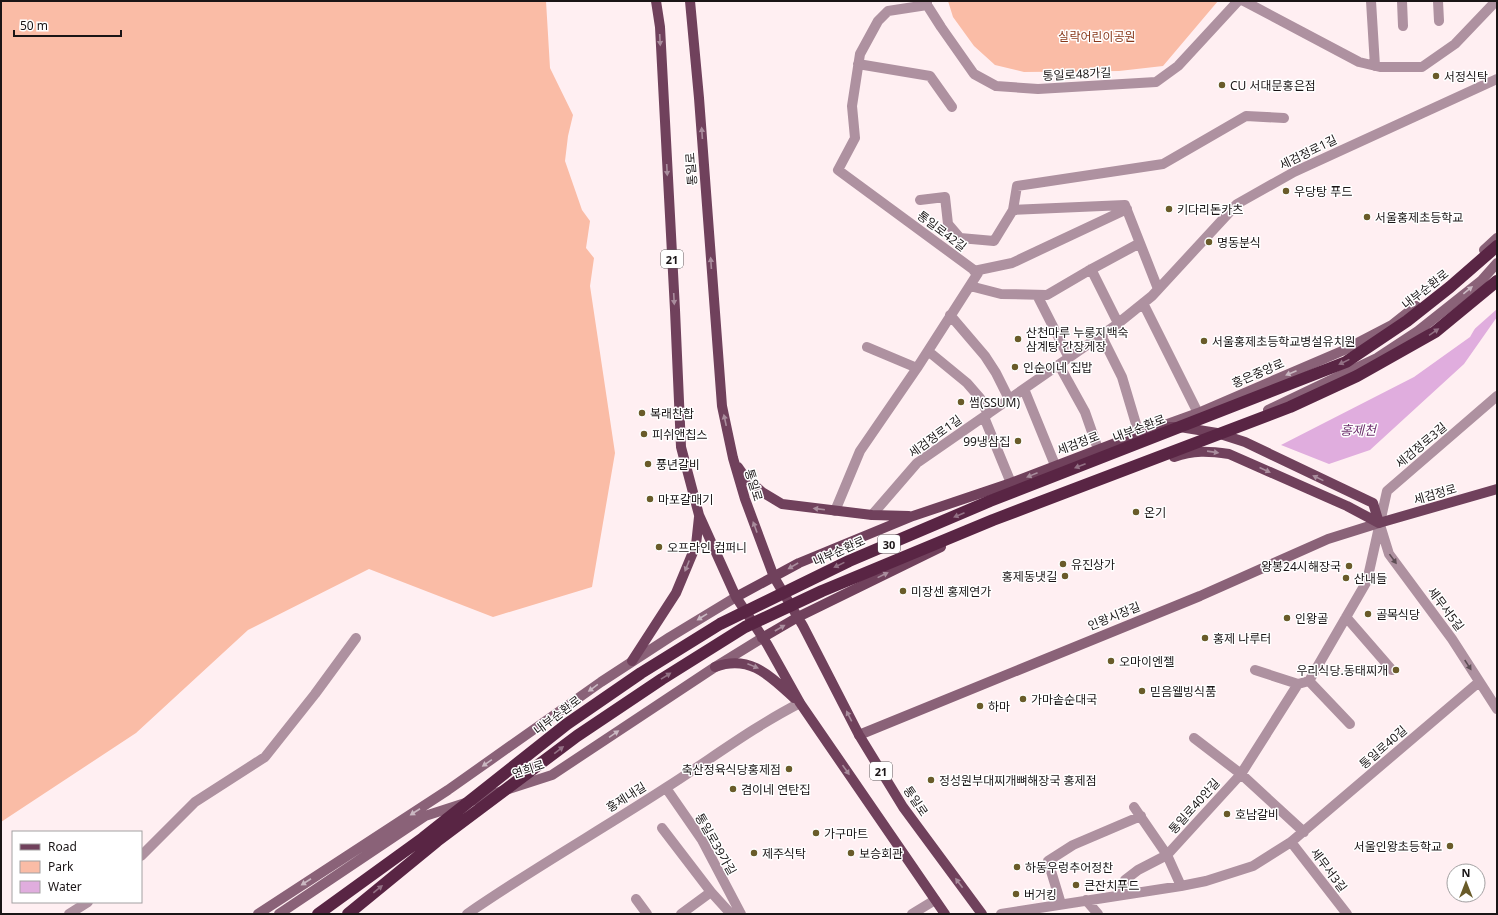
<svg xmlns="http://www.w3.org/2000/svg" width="1498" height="915" font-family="'Noto Sans','Noto Sans KR',sans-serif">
	<rect width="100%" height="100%" fill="#ffeff2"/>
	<path fill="#fabca6" d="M1,1H546L550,68L573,115L568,136L565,161L582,210L590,221L586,248L594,258L590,286L615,453L592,587L493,617L369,569L248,630L136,733L1,822Z
		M948,1H1218L1163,66L1119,71L1024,72L995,65L974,46L953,17Z"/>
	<path fill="#e0adde" d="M1497,290V317L1464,364L1370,450L1329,464L1281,445L1414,377L1470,337Z"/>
	<path fill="#ffeff2" d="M1497,288V309L1470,333L1495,289Z
		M391,854H394L408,878L407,880L362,914H317Z"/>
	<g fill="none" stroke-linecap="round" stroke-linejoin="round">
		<path stroke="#ae91a0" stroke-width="10" d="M927,1V5L941,27L974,74L996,86L1038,89L1156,82L1178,66L1238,1
			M1244,1L1359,62L1380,67H1422L1455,44L1496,1
			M1371,1L1375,66
			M1402,1L1403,26
			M1438,1L1439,21
			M858,64L930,76L952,107
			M920,200L945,197L948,224L960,238L994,241L1013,210L1017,186L1163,164L1246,116L1284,118
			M1013,210L1125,205L1158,289
			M1091,269L1118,323
			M974,271L1012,263L1127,209
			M970,286L1001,294L1047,295L1088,271L1140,243
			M1037,295L1069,358
			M1143,303L1198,413
			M950,315L985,356L996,373L1009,399
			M1101,335L1122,377L1139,434
			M867,347L917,368
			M928,351L967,383L980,398L988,414
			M1059,365L1085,412L1098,449
			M1024,389L1055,465
			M984,417L1011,483
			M835,511L860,451L917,368L978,273L838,170L855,138L852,106L860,54L878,21L888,11L927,5
			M872,515L917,463L1116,325L1152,296L1237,204L1294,172L1497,79
			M1380,525L1389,554L1452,639L1497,709
			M1346,617L1392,670
			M1255,670L1298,684
			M1309,681L1350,724
			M1194,738L1241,774L1304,832
			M666,788L702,840L741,914
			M662,828L711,892L731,914
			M1291,842L1347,914
			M141,856L195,802L265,757L315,694L356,638
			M1181,886L1167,855L1241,774L1298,684L1309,681L1367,581L1387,491L1497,396
			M1122,895L1125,880L1138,870L1167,855L1134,807
			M636,899L647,914
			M1086,900L1098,914
			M1061,904L1048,861L1073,845L1141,816
			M69,914L88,902
			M467,914C532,869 601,830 667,787C711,759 753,727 800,703
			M681,914L711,892
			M912,914L935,900
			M1001,914L1181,886L1206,881L1253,866L1291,842L1479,682"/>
		<path stroke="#8a6278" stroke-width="10" d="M1484,250L1497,238
			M1268,410L1377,358L1418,331L1481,281L1497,263
			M1162,426L1198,413L1342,351L1392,325L1416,306
			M859,735L1200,596L1328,539L1379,523
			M258,914L448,790L601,682L670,637L736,597
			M279,914L425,816L552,775L715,667L762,638"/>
		<path stroke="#70415c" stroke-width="10" d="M656,1L660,27L675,310L681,447L699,515L736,597L767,644L800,703L945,914
			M690,1L699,98L722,406L733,458L745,499L774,577L803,626L859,735L903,807L982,914
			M1174,457C1193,450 1209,451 1229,454L1347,506L1379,523L1497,489
			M738,467L745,477L762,492L782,504L872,515L909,516
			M736,597L799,563L913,516L1011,483L1139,434L1160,427H1180L1217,433L1245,442L1373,503L1379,523
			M762,638L798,617L941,547
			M632,661L676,593L696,545L699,517
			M715,667C750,654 770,676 794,698"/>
		<path stroke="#592544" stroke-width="12" d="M318,914L423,838L567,724L641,673L720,624L849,561L990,501L1346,362L1407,321L1450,287L1497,246
			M348,914L437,841L577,736L662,679L745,627L822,591L993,520L1290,407L1357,376L1435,332L1497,281"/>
	</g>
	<defs><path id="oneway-solid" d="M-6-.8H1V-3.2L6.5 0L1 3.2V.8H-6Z"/></defs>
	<g fill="#a98d9d">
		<use href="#oneway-solid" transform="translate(660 40) rotate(87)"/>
		<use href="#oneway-solid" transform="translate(702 133) rotate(-94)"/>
		<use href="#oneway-solid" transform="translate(667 170) rotate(87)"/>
		<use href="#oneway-solid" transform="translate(711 263) rotate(-94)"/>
		<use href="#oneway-solid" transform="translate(674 299) rotate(87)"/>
		<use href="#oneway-solid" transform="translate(725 420) rotate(-102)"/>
		<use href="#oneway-solid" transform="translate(1213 452) rotate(8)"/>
		<use href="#oneway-solid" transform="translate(1265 470) rotate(24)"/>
		<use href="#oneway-solid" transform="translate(1032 475) rotate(158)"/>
		<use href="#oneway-solid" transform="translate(1318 478) rotate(-154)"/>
		<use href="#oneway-solid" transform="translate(819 509) rotate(-173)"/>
		<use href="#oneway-solid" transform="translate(755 527) rotate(-110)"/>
		<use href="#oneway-solid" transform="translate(687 566) rotate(112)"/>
		<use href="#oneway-solid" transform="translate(793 566) rotate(150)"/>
		<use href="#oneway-solid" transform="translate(883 575) rotate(-26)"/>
		<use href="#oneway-solid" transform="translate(780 628) rotate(-30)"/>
		<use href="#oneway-solid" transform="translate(753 666) rotate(22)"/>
		<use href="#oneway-solid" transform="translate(849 716) rotate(-117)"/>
		<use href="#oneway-solid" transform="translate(846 770) rotate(55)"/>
		<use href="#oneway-solid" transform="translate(959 883) rotate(-127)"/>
	</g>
	<g fill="#cab8c2">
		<use href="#oneway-solid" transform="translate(1468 290) rotate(-39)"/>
		<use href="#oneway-solid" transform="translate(1291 373) rotate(157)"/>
		<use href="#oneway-solid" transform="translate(702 617) rotate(148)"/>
		<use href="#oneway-solid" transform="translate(593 688) rotate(144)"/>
		<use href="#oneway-solid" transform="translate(614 734) rotate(-34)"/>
		<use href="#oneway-solid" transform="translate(487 763) rotate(145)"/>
		<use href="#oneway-solid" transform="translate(415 812) rotate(147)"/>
		<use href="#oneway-solid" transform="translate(306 882) rotate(147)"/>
	</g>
	<g fill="#937185">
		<use href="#oneway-solid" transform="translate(1434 332) rotate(-34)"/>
		<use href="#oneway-solid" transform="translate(1344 362) rotate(154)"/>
		<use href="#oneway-solid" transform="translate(1080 466) rotate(159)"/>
		<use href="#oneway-solid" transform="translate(959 515) rotate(157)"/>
		<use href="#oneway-solid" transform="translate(839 565) rotate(154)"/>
		<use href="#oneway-solid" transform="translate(666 676) rotate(-32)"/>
		<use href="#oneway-solid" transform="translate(559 750) rotate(-37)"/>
		<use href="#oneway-solid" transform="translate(378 889) rotate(-39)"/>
	</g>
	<g fill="#5d4d54">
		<use href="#oneway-solid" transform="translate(1393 559) rotate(54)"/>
		<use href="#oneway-solid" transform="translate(1468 665) rotate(57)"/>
	</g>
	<g fill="#695b29" stroke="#fff" stroke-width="1.5">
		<circle cx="1436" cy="76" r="4"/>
		<circle cx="1222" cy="85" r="4"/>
		<circle cx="1286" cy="191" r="4"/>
		<circle cx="1169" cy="209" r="4"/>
		<circle cx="1367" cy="217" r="4"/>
		<circle cx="1209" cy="242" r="4"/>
		<circle cx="1018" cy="339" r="4"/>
		<circle cx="1204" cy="341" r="4"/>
		<circle cx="1015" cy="367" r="4"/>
		<circle cx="961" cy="402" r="4"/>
		<circle cx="642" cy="413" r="4"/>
		<circle cx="644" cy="434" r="4"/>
		<circle cx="1018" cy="441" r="4"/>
		<circle cx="648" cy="464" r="4"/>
		<circle cx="650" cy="499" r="4"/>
		<circle cx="1136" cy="512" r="4"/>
		<circle cx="659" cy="547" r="4"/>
		<circle cx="1063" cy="564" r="4"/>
		<circle cx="1349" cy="566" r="4"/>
		<circle cx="1065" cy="576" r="4"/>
		<circle cx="1346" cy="578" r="4"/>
		<circle cx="903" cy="591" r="4"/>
		<circle cx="1368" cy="614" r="4"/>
		<circle cx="1287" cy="618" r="4"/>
		<circle cx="1205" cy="638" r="4"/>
		<circle cx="1111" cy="661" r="4"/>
		<circle cx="1396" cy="670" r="4"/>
		<circle cx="1142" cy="691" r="4"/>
		<circle cx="1023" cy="699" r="4"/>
		<circle cx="980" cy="706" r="4"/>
		<circle cx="789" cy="769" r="4"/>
		<circle cx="931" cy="780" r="4"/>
		<circle cx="733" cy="789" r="4"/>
		<circle cx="1227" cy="814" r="4"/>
		<circle cx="816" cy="833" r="4"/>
		<circle cx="1450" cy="846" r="4"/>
		<circle cx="754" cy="853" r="4"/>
		<circle cx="851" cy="853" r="4"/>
		<circle cx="1017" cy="867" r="4"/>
		<circle cx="1076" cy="885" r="4"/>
		<circle cx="1016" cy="894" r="4"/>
	</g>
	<g text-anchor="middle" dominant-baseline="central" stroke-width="3" stroke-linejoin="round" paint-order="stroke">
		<g fill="#fff" stroke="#5f5b5c" stroke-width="1">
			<rect x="661" y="250" width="22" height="18" rx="3"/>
			<rect x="878" y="535" width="22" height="18" rx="3"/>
			<rect x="870" y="762" width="22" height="18" rx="3"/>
		</g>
		<g font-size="11" font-weight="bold" fill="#1a1516">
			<text x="672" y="259">21</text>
			<text x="889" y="544">30</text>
			<text x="881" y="771">21</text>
		</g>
		<g font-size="12" fill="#88381a" stroke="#fff">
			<text x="1097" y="36">실락어린이공원</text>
		</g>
		<g font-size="12" fill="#1a1516" stroke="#fff">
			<text transform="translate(1077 74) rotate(-3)">통일로48가길</text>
			<text transform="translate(1308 152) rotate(-26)">세검정로1길</text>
			<text transform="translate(691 169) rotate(-94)">통일로</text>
			<text transform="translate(942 231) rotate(37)">통일로42길</text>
			<text transform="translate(1425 289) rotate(-38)">내부순환로</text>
			<text transform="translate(1258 373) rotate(-23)">홍은중앙로</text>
			<text transform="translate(1139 428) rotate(-21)">내부순환로</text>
			<text transform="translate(935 436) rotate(-36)">세검정로1길</text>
			<text transform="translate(1078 443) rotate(-21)">세검정로</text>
			<text transform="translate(1421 445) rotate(-40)">세검정로3길</text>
			<text transform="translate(754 485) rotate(73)">통일로</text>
			<text transform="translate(1435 494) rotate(-16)">세검정로</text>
			<text transform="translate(839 551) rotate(-24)">내부순환로</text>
			<text transform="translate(1446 609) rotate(53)">세무서5길</text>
			<text transform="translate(1114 616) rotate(-22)">인왕시장길</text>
			<text transform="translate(557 715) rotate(-37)">내부순환로</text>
			<text transform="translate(1383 747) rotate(-41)">통일로40길</text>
			<text transform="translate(528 769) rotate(-18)">연희로</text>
			<text transform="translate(626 797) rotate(-32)">홍제내길</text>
			<text transform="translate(916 801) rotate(56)">통일로</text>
			<text transform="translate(1194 806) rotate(-48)">통일로40안길</text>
			<text transform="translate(716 844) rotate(60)">통일로39가길</text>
			<text transform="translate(1329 870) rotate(53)">세무서3길</text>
		</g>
		<g font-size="12" fill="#1a1516" stroke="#fff" text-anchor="start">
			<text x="1444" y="76">서정식탁</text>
			<text x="1230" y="85">CU 서대문홍은점</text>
			<text x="1294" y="191">우당탕 푸드</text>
			<text x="1177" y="209">키다리돈카츠</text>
			<text x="1375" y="217">서울홍제초등학교</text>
			<text x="1217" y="242">명동분식</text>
			<text x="1026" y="332">산천마루 누룽지백숙<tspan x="1026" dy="14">삼계탕 간장게장</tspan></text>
			<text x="1212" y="341">서울홍제초등학교병설유치원</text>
			<text x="1023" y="367">인순이네 집밥</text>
			<text x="969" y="402">썸(SSUM)</text>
			<text x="650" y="413">복래찬합</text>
			<text x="652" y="434">피쉬앤칩스</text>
			<text x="1010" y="441" text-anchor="end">99냉삼집</text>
			<text x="656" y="464">풍년갈비</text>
			<text x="658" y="499">마포갈매기</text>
			<text x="1144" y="512">온기</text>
			<text x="667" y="547">오프라인 컴퍼니</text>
			<text x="1071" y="564">유진상가</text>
			<text x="1341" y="566" text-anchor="end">왕봉24시해장국</text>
			<text x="1057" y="576" text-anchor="end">홍제동냇길</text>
			<text x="1354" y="578">산내들</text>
			<text x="911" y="591">미장센 홍제연가</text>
			<text x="1376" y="614">골목식당</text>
			<text x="1295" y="618">인왕골</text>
			<text x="1213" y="638">홍제 나루터</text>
			<text x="1119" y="661">오마이엔젤</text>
			<text x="1388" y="670" text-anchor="end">우리식당.동태찌개</text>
			<text x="1150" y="691">믿음웰빙식품</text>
			<text x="1031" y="699">가마솥순대국</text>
			<text x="988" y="706">하마</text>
			<text x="781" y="769" text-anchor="end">축산정육식당홍제점</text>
			<text x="939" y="780">정성원부대찌개뼈해장국 홍제점</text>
			<text x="741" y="789">겸이네 연탄집</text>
			<text x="1235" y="814">호남갈비</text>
			<text x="824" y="833">가구마트</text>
			<text x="1442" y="846" text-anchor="end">서울인왕초등학교</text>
			<text x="762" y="853">제주식탁</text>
			<text x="859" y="853">보승회관</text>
			<text x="1025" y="867">하동우렁추어정찬</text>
			<text x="1084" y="885">큰잔치푸드</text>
			<text x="1024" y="894">버거킹</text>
		</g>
		<g font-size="13" font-style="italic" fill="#6e326e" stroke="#fff">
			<text x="1358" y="430">홍제천</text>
		</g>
	</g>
	<rect width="1498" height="915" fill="none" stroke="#1a1516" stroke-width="4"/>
	<rect x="12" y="831" width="130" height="72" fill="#ffffff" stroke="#a3a1a2"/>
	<rect x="20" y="844" width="20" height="6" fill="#70415c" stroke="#a3a1a2"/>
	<text x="48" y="851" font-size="12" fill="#1a1516">Road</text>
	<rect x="20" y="861" width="20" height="12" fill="#fabca6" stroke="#a3a1a2"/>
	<text x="48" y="871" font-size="12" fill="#1a1516">Park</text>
	<rect x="20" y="881" width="20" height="12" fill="#e0adde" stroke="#a3a1a2"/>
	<text x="48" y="891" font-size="12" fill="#1a1516">Water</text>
	<g transform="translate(1466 883)"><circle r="19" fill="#ffffff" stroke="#a3a1a2"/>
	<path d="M0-3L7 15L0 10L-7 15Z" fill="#695b29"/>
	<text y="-6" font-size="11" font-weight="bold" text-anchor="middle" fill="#1a1516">N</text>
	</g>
	<path d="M14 30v6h107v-6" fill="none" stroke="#1a1516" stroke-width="2"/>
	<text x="20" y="30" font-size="12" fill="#1a1516" stroke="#ffffff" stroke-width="3" paint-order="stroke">50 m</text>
</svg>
